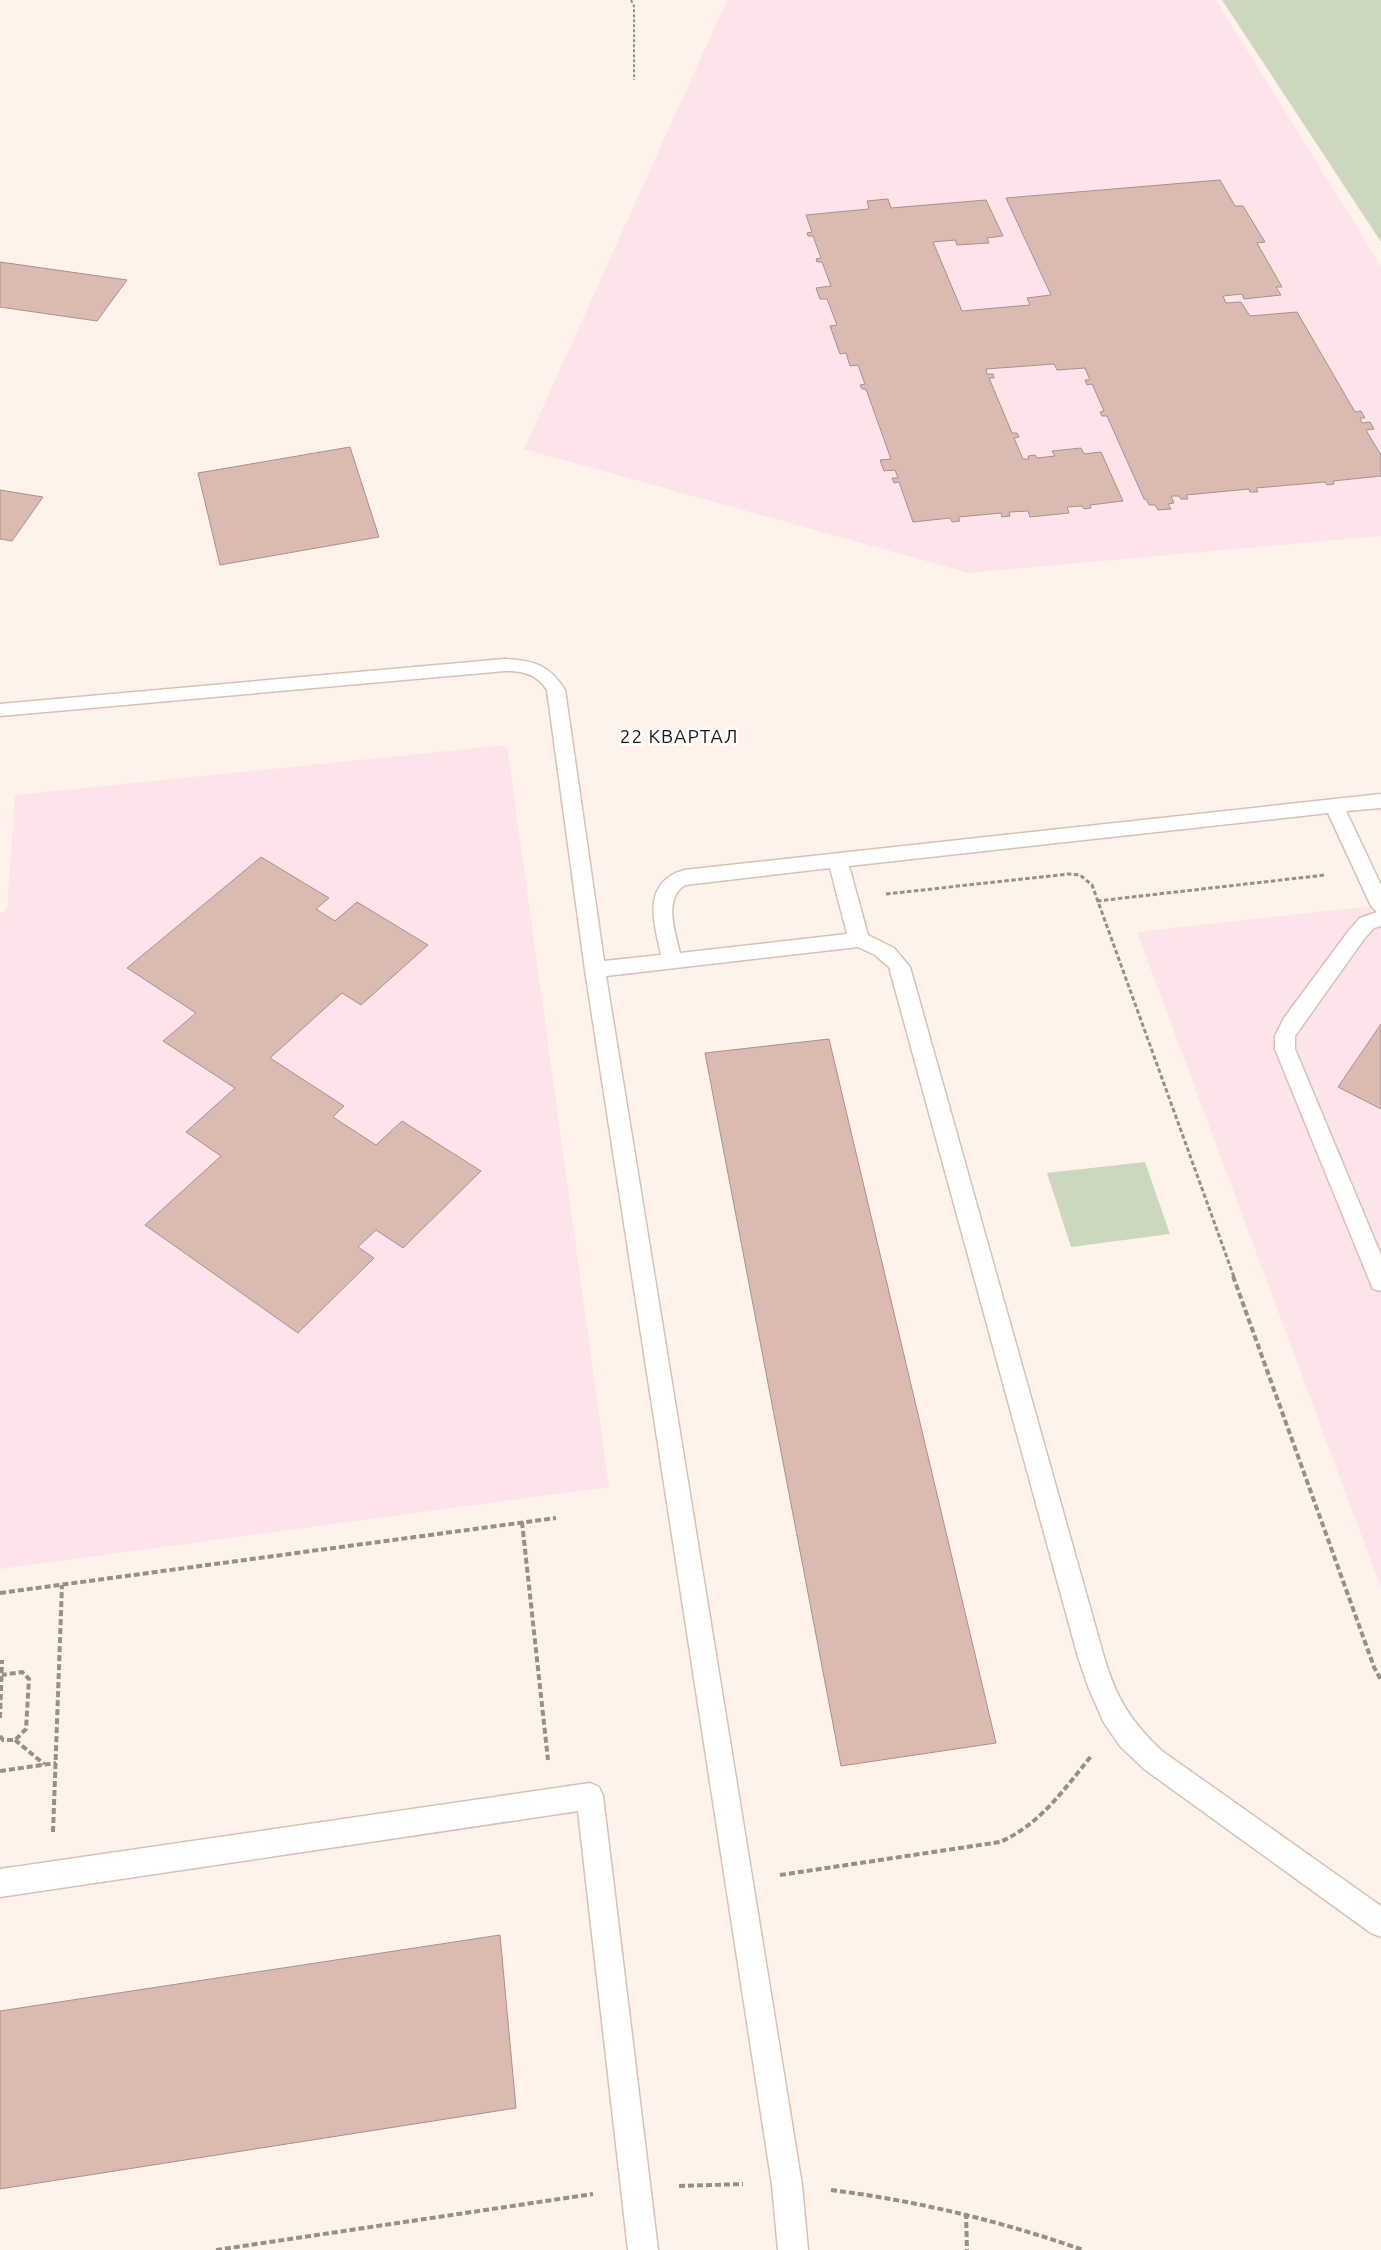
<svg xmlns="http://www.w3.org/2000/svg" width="1381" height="2250" font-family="Ubuntu,sans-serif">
	<rect width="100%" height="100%" fill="#fff2ea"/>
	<path fill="#fde3ea" d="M727,0H1216L1381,266V536L969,573L524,449Z
		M507,745L609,1487L0,1569V914L7,909L15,795Z
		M1381,905V1588L1137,932Z"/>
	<path fill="#cbd8be" d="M1222,0H1381V242Z
		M1145,1162L1170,1234L1071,1247L1047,1173Z"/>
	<path fill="#dbbab2" stroke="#a8918b" d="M1220,180L1235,206H1243L1265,242L1257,243L1282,287H1276L1281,295L1244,299L1242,294L1223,296L1226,303L1241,302L1250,316L1297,312L1355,412L1361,411L1365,418H1360L1362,423L1370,422L1374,429L1366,430L1381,455V476L1333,481L1334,484L1327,485L1325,482L1256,488L1258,492H1250L1249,489L1186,495L1188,499H1181L1179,496H1171L1174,503L1168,504L1171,509L1158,510L1155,505H1149L1146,499H1144L1107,416H1102L1100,412L1104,411L1092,384L1087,385L1085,380H1090L1085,368L1057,370L1054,364L986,369L987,374H993L994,378H989L1012,433H1017L1019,437L1014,438L1023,459H1029L1028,456L1035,455L1037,458L1055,456L1052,451L1081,448L1084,454L1101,452L1123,501L1090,505L1091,508L1084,509L1082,506L1067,507L1069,513L1030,517L1028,511L1009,512L1010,516L1002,517L1001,513L958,517L960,521L952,522L950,518L913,522L899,482L894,483L892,478H898L895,470L884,471L880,460L891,459L866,389H862L860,385L865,384L858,365L850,366L846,353L840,354L830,326L837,325L827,299H820L816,288L831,286L822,262H817L816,259L821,258L813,236H808L807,233L812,232L806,215L869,209L867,201L888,199L891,208L986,200L1003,236L987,238L989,243L957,245L955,240L933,242L962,311L1030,305L1027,298L1051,295L1006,198Z
		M0,262L127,280L97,321L0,307Z
		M350,447L379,537L220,565L198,473Z
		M0,490L43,497L12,541L0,539Z
		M261,857L329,898L316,909L335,921L357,902L428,945L361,1005L342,993L270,1058L344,1106L333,1117L376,1145L402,1121L481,1171L403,1248L376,1230L358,1247L374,1258L298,1333L145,1225L221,1156L186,1132L235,1088L163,1041L196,1013L127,968Z
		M1381,1024V1109L1338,1087Z
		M829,1039L996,1743L841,1766L705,1053Z
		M500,1935L516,2108L0,2189V2011Z"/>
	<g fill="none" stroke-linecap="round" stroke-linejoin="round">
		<defs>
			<path id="lane" d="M505,659C533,660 550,665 565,690L604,961L661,955C654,922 641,883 684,870L1381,794V808L1346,811L1381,885V926L1374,928L1364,939L1295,1036V1049L1381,1255V1291L1373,1289L1370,1282L1275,1049V1036L1284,1018L1350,929L1360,918L1377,912L1371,906L1328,813L849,866L868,935L894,948L910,967L1104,1657C1116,1698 1131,1722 1162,1751L1381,1906V1937L1371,1933L1144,1769L1120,1746L1104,1723L1089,1689L1078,1657L889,967L875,955L858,947L606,976L802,2185L808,2250H778L772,2185L585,970L547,690C537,674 523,671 505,671L0,716V704ZM830,868L847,934L680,953C675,932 663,899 685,885Z
				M590,1783L599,1787L603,1796L658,2250H628L578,1811L0,1897V1869Z"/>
		</defs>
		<use href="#lane" stroke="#d6c1b5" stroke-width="3"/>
		<path stroke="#998e88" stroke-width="2" stroke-dasharray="3 2" stroke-linecap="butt" d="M631,0L634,6V80"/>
		<path stroke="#998e88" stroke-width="3" stroke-dasharray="4.5 2.5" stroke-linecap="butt" d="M886,894L1068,874L1080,875L1092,885L1234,1277
			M1097,901L1325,875"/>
		<path stroke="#998e88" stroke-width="4" stroke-dasharray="6 3" stroke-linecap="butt" d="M1233,1276L1374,1667L1381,1680
			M522,1522L548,1760
			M0,1593L556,1518
			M0,1718L2,1660
			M0,1736L3,1740H15L26,1729L29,1679L22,1672L2,1675
			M15,1740L44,1764
			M0,1771L56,1763
			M53,1832L62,1585
			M780,1875L1000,1842C1041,1824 1065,1788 1092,1755
			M679,2186L743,2184
			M831,2190C918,2201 1001,2221 1083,2250
			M966,2213L967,2250
			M216,2250L593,2194"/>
		<use href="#lane" fill="#fff" fill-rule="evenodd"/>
	</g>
	<g text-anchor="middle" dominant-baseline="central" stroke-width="5" stroke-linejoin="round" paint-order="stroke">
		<g font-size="19" letter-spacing="1" fill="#1f1713" stroke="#fff">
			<text x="679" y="736">22 КВАРТАЛ</text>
		</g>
	</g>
</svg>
